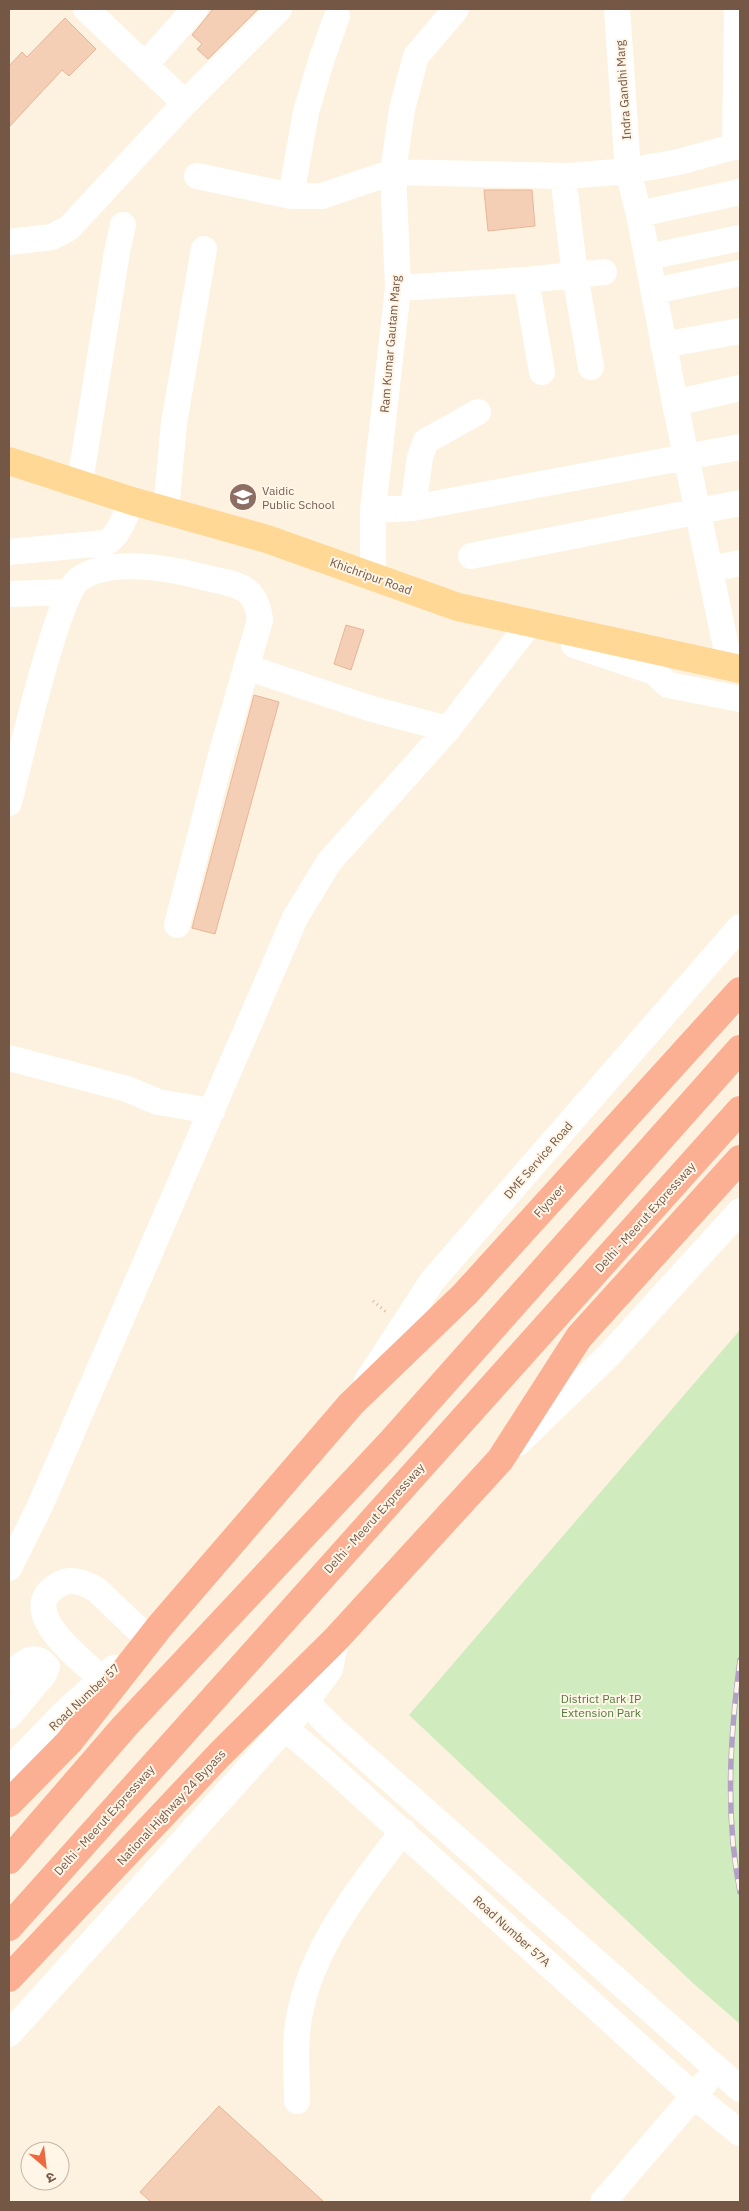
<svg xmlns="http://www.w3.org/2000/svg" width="749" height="2211" font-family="'IBM Plex Sans','Noto Sans Devanagari',sans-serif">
	<rect width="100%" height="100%" fill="#fdf2e0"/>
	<path fill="#d0ebbe" d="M740,1330V2024L694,1984L409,1715Z"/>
	<path fill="#f4cfb6" stroke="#e7b596" d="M213,9H258L208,59L197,49L202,44L192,35Z
		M65,18L96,49L69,76L62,70L9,127V66L22,52L27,57Z
		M484,190H532L535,226L488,231Z
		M346,625L364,630L351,670L334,664Z
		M254,695L279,702L215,934L192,928Z
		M219,2106L324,2202H151L140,2192Z"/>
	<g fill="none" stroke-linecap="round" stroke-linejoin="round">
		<path stroke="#d8b29a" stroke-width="3" stroke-dasharray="1 4" stroke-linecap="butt" d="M373,1301L387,1313"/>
		<path stroke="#fff" stroke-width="26" d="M86,9L185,103
			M617,9L628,171L639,214L675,403L730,666
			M145,65L195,9
			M735,147L737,9
			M197,176L291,196H322L393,172L568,176L628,171L679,162L740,145
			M563,176L575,275L591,367
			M291,196L306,112L322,58L337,16
			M639,214L740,192
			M9,242L52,237L69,228L185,103L279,9
			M648,257L740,238
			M526,280L542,372
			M398,288L526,280L604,272
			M654,291L740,273
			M663,345L740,331
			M675,403L740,388
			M80,482L117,252L123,225
			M413,508L420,457L426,441L478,412
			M166,510L174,423L204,249
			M373,510L413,508L740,447
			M9,552L105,543C120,536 125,515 132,501
			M471,556L740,503
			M710,569L740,563
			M373,577V510L398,288L393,172L402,109L416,56L456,9
			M9,594L69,592
			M574,645L654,672L668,685L740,699
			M246,667L372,709L448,729
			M9,803C17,770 58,594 78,580C109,557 169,568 203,577C234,585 256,583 260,620L223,748L177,925
			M9,1058L127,1089L158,1102L212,1111
			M367,1381L432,1281L740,927
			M518,1443L609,1355L740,1211
			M9,1568L40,1506L295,918L329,862L448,729L530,623
			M9,1679C19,1667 32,1649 47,1667L44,1674L9,1716
			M102,1679C82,1660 12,1609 60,1584C72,1577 87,1584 97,1590L147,1638
			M306,1702L334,1730L740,2089
			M285,1728L325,1762L694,2096L740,2133
			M9,1770L61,1716L114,1668
			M9,2034L295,1717L330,1669L336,1639
			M297,2101C297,2079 295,2055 297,2032C305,1954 357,1892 403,1831
			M603,2202L705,2083"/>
		<path stroke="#ffd895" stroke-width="28" d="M9,461L132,501L267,539L458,607L740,669"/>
		<path stroke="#fbaf93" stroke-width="28" d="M9,1803L69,1742L160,1626L351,1404L465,1294L740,991
			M9,1860L124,1727L392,1441L740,1049
			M9,1927L740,1110
			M9,1978L220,1754L336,1639L500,1460L579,1337L740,1159"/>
		<defs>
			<path id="rail" d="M740,1660C730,1737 725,1815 740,1892"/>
		</defs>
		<use href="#rail" stroke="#b49fc6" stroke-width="5.5"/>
		<use href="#rail" stroke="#fff6e7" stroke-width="4" stroke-dasharray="11" stroke-linecap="butt"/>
	</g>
	<defs>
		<symbol id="school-disc" viewBox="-11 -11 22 22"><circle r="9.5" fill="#8d6e63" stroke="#fff6e7"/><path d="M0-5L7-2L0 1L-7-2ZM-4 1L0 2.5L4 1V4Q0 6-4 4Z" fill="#fff"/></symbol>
	</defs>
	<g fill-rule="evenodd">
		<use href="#school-disc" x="227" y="481" width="32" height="32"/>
	</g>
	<g text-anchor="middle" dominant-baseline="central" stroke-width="4" stroke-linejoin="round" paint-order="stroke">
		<g font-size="12" fill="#755746" stroke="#fff6e7">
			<text transform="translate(623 90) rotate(-94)">Indra Gandhi Marg</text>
			<text transform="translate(390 344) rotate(-85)">Ram Kumar Gautam Marg</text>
			<text transform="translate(371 576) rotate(20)">Khichripur Road</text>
			<text transform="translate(538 1160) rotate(-49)">DME Service Road</text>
			<text transform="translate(549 1201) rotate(-48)">Flyover</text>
			<text transform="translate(645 1217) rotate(-48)">Delhi - Meerut Expressway</text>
			<text transform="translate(374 1518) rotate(-48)">Delhi - Meerut Expressway</text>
			<text transform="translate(84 1697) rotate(-43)">Road Number 57</text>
			<text transform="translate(171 1807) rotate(-47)">National Highway 24 Bypass</text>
			<text transform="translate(104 1820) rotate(-48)">Delhi - Meerut Expressway</text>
			<text transform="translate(512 1931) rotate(42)">Road Number 57A</text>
		</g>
		<g font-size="12" fill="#785e54" stroke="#fff6e7" text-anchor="start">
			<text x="262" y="490">Vaidic<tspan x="262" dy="14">Public School</tspan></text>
		</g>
		<g font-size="12" fill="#4f7b3e" stroke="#fff6e7">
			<text x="601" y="1698">District Park IP<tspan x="601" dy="14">Extension Park</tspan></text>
		</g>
	</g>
	<rect width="749" height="2211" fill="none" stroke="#755746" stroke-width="20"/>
	<g transform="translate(45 2166) rotate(152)"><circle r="24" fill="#fff6e7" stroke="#c8b6a7"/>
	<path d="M0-4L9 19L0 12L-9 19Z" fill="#ed673f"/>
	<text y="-8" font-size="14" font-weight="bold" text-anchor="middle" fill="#755746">उ</text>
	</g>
</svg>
